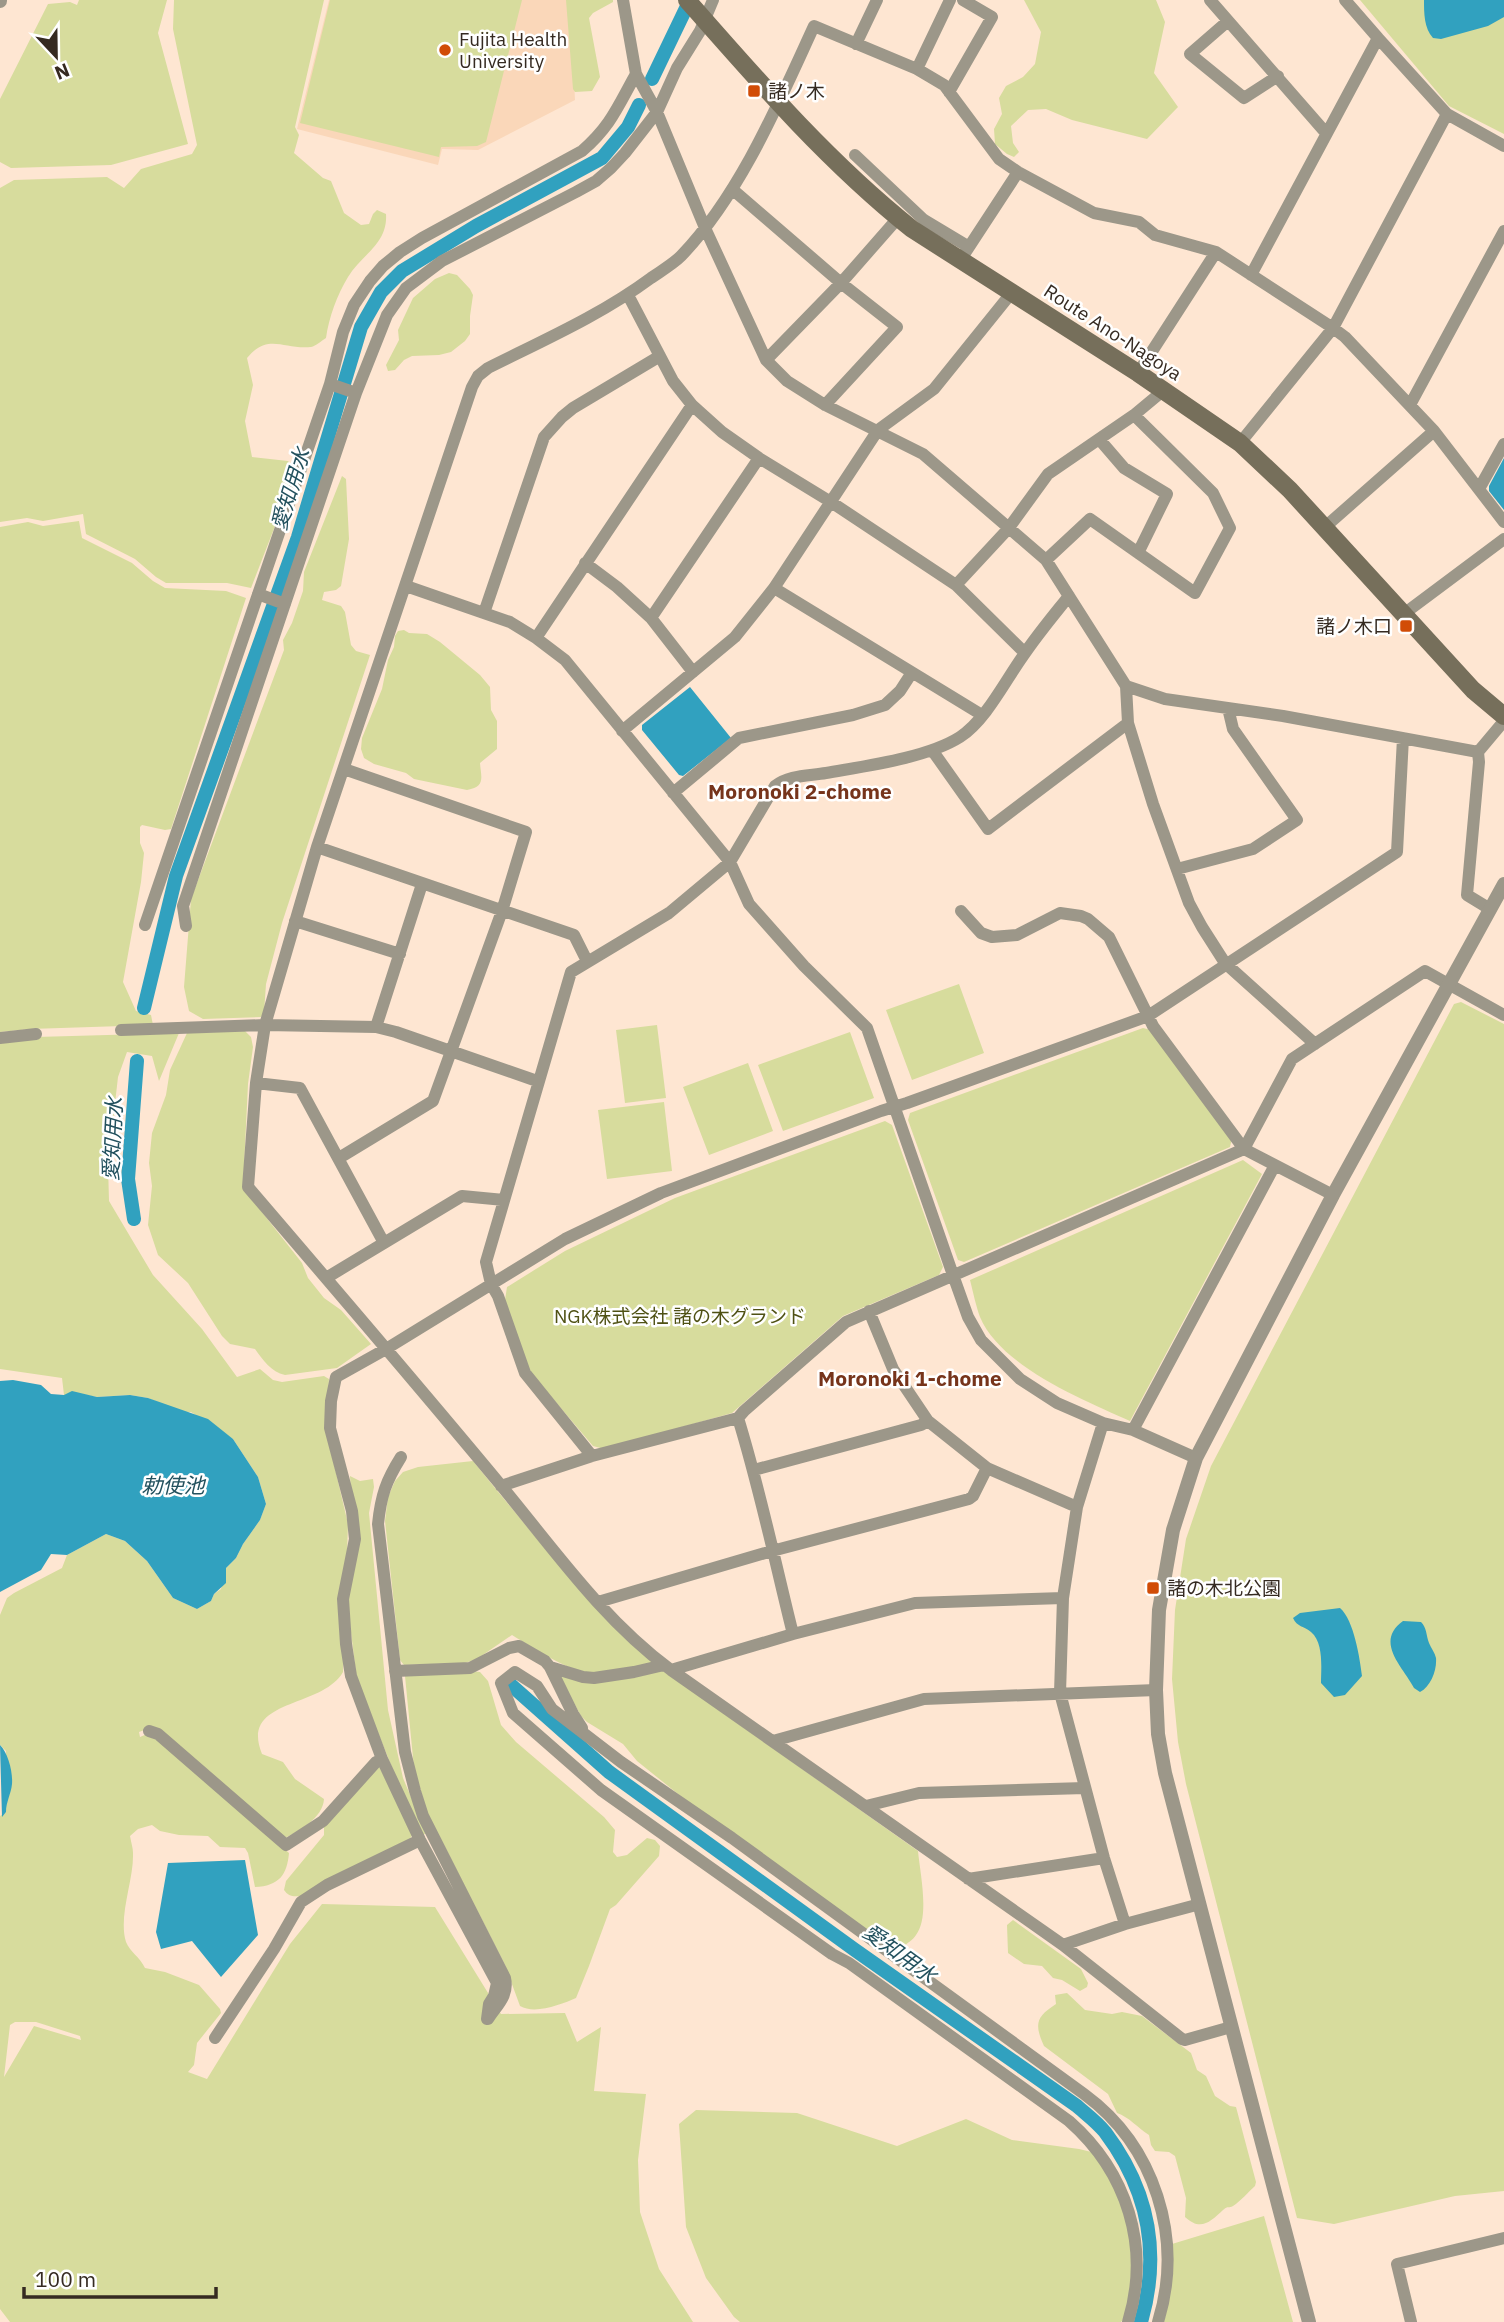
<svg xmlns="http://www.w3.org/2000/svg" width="1504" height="2322" font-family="'IBM Plex Sans','Noto Sans JP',sans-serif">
	<rect width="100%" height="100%" fill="#fee6d2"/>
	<path fill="#fad7b9" d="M329,0H570L575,100L478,150L442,149L438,165L297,129Z"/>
	<path fill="#d7dc9d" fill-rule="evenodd" d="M79,0H167L158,33L188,144L111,165L11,168L0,162V99L48,4L70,2L77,5Z
		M174,0H324L295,127L299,135L294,153L323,178L331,181L344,213L361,225L369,224L373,214L377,210L386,214C388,244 362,254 348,277C337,295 329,317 326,338C321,341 316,346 311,347C284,350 268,332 247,358L253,385L245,421L252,457L288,461L296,472L251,588L227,583H166L156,577L135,559L86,534L83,514L43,521L27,518L0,522V188L14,180L107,177L124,188L141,169L192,154L197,145L173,29Z
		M330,0H522L486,142L477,146L441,147L439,157L300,123Z
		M566,0H613V2L593,13L589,18L600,77L592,91L575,92L573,89Z
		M1024,0H1156L1165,22L1154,73L1178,107L1147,139L1072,120L1046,109L1028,110L1011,126L1013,143L1019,152L1014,157L1007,154L995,144L994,129L1002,114L999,98L1006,86L1023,77L1035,64L1041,32Z
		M1360,0H1504V134L1449,106Z
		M449,273L457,275L470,289L473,295L470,316V334L465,341L451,352L439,355L412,356L404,360L395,370L388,371L386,365L399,340L398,330L413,298L435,279Z
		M342,476L346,479L349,539L341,586L336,590L324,592L322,600L341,606L345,612L351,645L356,651L370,655L282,923L266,984L264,1013L261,1017L203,1019L189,1011L184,987L191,899L284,650L283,640L292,623L303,591L304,572Z
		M79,521L82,538L132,563L153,581L165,588L226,591L246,598L171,829L165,830L142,825L140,827V843L144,853L141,882L123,982L136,1011L151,1015L153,1025L30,1029L0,1032V527L28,522L43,526Z
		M404,630L409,633L427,634L440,642L480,675L490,687L491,710L497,721V749L480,763C481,777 486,787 467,790L414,779L406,773L374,764L364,758L361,749L362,738L382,689L388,660L394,647L395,636L398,631Z
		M959,984L984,1053L912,1080L886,1010Z
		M1461,1002L1504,1024V2191L1455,2196L1334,2224L1297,2218L1186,1784L1178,1742L1172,1679L1175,1610L1186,1539L1211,1466L1454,1004Z
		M657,1025L666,1098L625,1103L616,1030Z
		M1143,1028L1151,1030L1232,1138L1230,1147L964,1262L958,1260L908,1120L910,1113Z
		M245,1031L251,1037L253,1047L248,1084L243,1188L302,1263L308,1278L324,1298L341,1310L371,1344L337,1368L285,1375C271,1372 263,1360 255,1349L230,1344L222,1336L188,1283L158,1255L148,1225L152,1186L149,1163L152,1133L166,1095L170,1070L187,1033Z
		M850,1032L874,1098L783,1131L758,1065Z
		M179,1033L159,1081L152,1056L127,1052L118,1077L108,1165L109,1201L153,1275L202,1329L237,1377L260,1369L273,1380L282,1382L324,1376L329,1379L326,1430L348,1524L343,1672C322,1709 239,1698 262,1754L283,1762L295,1779L324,1799C323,1818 299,1831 283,1839L150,1728L139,1732L140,1737L147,1734L157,1736L289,1853C287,1875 279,1886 255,1887L248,1853L245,1848L220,1847L208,1836L179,1835L160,1831L152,1825L138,1829L130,1836C131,1842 133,1848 133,1853C134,1880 118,1916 126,1942C130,1952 140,1957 145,1968L165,1972L199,1985L220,2009L221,2013L197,2043L194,2065L188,2072L207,2079L290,1944L322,1904L435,1907L501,2014L565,2013L577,2042L601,2027L594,2091L646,2094L638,2160L640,2212L659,2269L693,2322H10L0,2309V1816L6,1812V1751L0,1745V1615L7,1598L14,1593L62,1568L67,1555L106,1534L125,1541L147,1561L173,1598L197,1609L211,1601L214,1594L221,1589L226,1568L236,1558L243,1544L260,1520L266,1504L258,1477L233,1439L191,1412H181L148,1398L130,1395L97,1397L86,1395H64L62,1378L0,1369V1040L36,1037ZM15,2022H36L80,2036L81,2040L34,2026L4,2077L10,2025Z
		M748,1063L773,1131L709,1155L683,1087Z
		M664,1102L672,1171L607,1179L598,1110Z
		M885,1121L892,1125L943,1267L939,1275L843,1316L732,1413L604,1449L593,1446L526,1367L505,1300L507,1287L565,1251L675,1198Z
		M1243,1160L1262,1174L1130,1421C1084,1400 1001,1367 980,1317C976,1306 973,1292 970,1280Z
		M473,1461C507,1503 541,1544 576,1585C601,1613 626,1640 655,1664C638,1667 619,1673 601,1674C574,1676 535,1649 512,1635L477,1659L465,1663L404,1665L400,1660L385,1521L388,1497L395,1481L403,1472L418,1467Z
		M350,1476L360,1481L373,1479L374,1487L369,1513L388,1710L403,1778L426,1833L422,1836L419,1834L357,1681L347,1600L355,1557Z
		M661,1669L918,1851C920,1873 930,1917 916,1935C913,1940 907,1943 903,1947L883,1943L688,1802L637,1761L623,1744L587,1722L581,1716L557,1672L569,1676Z
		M471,1671L480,1672L488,1681L501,1725L516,1742L604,1817L615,1830L613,1852L617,1857L627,1855L647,1838L655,1840L660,1846L659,1856L616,1905L610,1909L589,1966L576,1998C562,2004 535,2015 520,2006L505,1965L427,1812L414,1768L405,1676Z
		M379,1766L413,1834L407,1843L300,1896C293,1897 288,1896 284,1890L286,1881L324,1835V1825Z
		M1013,1920L1081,1969L1088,1983L1087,1987L1080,1991L1062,1980L1053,1978L1042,1966L1024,1964L1008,1953L1007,1925Z
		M1067,1993L1085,2010L1112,2014L1122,2012L1142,2016L1191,2053L1197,2070L1206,2076L1215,2096L1230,2106L1236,2107L1256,2182L1255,2186C1248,2192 1241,2201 1233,2206C1227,2209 1229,2205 1223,2210C1211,2221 1201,2232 1185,2217L1186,2198L1175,2156L1169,2152L1155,2151L1151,2145L1149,2135C1138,2128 1129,2117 1117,2113L1108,2094L1044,2046C1034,2024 1036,2017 1056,2004L1055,1995Z
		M696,2110L797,2113L897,2146L966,2119L1012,2140L1079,2149L1108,2156L1134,2224L1129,2312L1121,2322H740L734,2317L706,2278L686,2227L679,2124Z
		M1264,2216L1293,2322H1164L1168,2304L1172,2244Z"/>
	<path fill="#31a1bf" d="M1424,0H1504V17L1488,26L1441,39L1433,38C1424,28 1424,13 1424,0Z
		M1504,458V510L1489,491V486Z
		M690,687L731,738L683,776L679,775L642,730V725Z
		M13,1380L41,1385L51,1394L64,1395L72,1391L97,1397L130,1395L148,1398L208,1419L233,1439L258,1477L266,1504L260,1520L243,1544L236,1558L226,1568V1583L214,1594L211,1601L197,1609L173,1598L147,1561L125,1541L106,1534L67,1555L51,1554L41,1570L0,1592V1381Z
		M1340,1608C1354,1620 1360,1659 1362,1676L1345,1695L1334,1697L1321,1683C1321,1668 1324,1643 1311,1632C1304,1626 1297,1627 1293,1618L1300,1613Z
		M1403,1621L1421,1622C1427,1628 1426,1635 1429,1643C1431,1648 1435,1653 1436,1658C1437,1670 1431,1686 1420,1692L1414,1688C1403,1667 1374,1642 1403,1621Z
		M0,1745C8,1753 13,1772 12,1784C11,1794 6,1802 6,1812L2,1817Z
		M245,1860L258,1935L221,1977L192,1941L161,1949L156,1932L168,1863Z"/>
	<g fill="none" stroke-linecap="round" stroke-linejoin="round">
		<path stroke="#31a1bf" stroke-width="14" d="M652,79L690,0
			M144,1008L176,876L298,537L361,327L381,292L402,271L476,226L602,158L628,127L639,105
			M134,1219L128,1179L137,1061
			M511,1685L609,1772L855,1950L1077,2106C1086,2114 1097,2122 1105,2132C1148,2189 1161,2253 1141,2322"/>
		<path stroke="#9c9789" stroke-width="12" d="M623,0L636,74L657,112L705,228L766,360L787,381L825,405L923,454L1046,560L1126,686L1128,723L1153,804L1189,903L1202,927L1225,963L1315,1044
			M1210,0L1326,133
			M1345,0L1378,38
			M1228,21L1190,54L1244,98L1278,76
			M856,44L877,0
			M917,69L950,0
			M949,92L992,17L963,0
			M855,155L924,220L969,247
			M732,189L841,283L897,327L825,405
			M965,253L1018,172
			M1251,275L1378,38L1447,114L1504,146
			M628,295L673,381L692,405L722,432L759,458L831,502L956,585L1025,653
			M766,360L841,283L898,218
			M1138,373L1216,252
			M330,384L356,393
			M1410,405L1504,231
			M1099,439L1124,468L1167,494L1138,553
			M1240,443L1333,328L1447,114
			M1479,489L1504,444
			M1325,527L1434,431
			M1046,560L1090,519L1195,593L1230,528L1213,493L1134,415
			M585,563L617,587L651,618L693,672
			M956,585L1008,529L1048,474L1134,415L1164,390
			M406,586L510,622L536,638L565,660L730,862L749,904L804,966L867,1028L953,1275L968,1317L981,1340L1020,1379L1057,1403L1103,1423L1133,1430L1196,1458
			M774,588L982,715
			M258,594L285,604
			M484,613L544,437L562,417L573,408L660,356
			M1405,613L1504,539
			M651,618L759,458
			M536,638L692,405
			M1126,686L1165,699L1283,716L1478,752
			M622,731L735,637L774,588L878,430L934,389L1013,291
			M932,750L988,829L1128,723
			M673,793L739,738L853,715L885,705L900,691L911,674
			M317,847L574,935L587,961
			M1177,869L1253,849L1297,820L1233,729L1228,708
			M1490,909L1467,895L1479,762L1478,752L1504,721
			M961,911L981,933L992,937L1017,935L1060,913L1081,916L1088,919L1109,937L1153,1026L1244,1149L1333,1195
			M295,921L400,954
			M145,925L330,384L343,332L354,305L370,281L383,266L400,252L422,238L582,151C611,126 618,106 636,74
			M186,926L183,906L356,393L387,315L406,288L442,261L576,192L596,181L611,168L625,153L657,112L677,68L700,31L713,0
			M376,1027L422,884
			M121,1030L265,1025L376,1027L396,1032L537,1081
			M0,1038L36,1034
			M256,1083L300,1088L384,1243
			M339,1158L433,1101L502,911L526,832L344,769
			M326,1278L462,1196L504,1200
			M869,1311L893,1369L928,1421L987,1468L1077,1507
			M738,1418C760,1489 775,1562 793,1634
			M1103,1423L1077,1507L1063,1598L1060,1693L1104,1858L1125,1924
			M1133,1430L1275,1165
			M592,1456L525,1373L498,1296L491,1284L486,1262L571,972L669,913L730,862L775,786C789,775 808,776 826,773C865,766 927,758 960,737C986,720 1005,681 1023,656C1037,635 1053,616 1069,596
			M401,1457C386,1481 381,1495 378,1524L405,1752L415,1791L423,1816L505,1978C509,1996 497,2005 488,2019
			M754,1470L921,1425L928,1421
			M501,1486L592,1456L738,1418L744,1411L846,1322L1244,1149L1292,1059L1425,971L1504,1015
			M598,1602L772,1551L969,1499L973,1496L987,1468
			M550,1667L573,1714L582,1728
			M671,1670L793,1634L915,1603L1063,1598
			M395,1671L470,1668L509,1648L519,1646L545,1661L550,1667L583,1677L594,1678L634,1672L664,1665
			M149,1731L158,1734L286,1845L323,1821L376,1762L382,1759
			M773,1741L924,1699L1156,1690
			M866,1806L919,1793L1085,1788
			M968,1879L1104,1858
			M1063,1945L1125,1924L1200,1904
			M487,2019L489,2004L494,1996L497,1983L420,1840L382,1759L351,1676L346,1644L343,1599L355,1539L352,1511L330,1428L331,1401L336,1377L386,1349L565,1239L661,1193L881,1111L907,1103L1148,1016L1397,852L1403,738
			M1231,2027L1185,2040L1182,2039L1063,1945L671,1670C602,1619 553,1548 499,1483C416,1383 332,1285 248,1187L256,1083L265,1025L317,847L472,387L478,376L488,368C544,340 601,315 651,278C661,271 673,264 681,256C740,195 779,102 814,26L917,69L944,85L999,159L1018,172L1094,213L1139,222L1155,235L1216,252L1333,328L1345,337L1434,431L1504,522
			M215,2038L274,1949L301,1902L327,1885L420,1840
			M1128,2322C1151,2247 1127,2172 1069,2121L849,1963L832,1954L601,1790L513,1713L501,1683L515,1672L537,1686L552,1709L621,1762L732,1838L1084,2094C1155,2146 1184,2238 1158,2322
			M1411,2322L1397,2264L1504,2238"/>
		<path stroke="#9c9789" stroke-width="14" d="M0,1V0
			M1309,2322L1165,1773L1158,1734L1156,1690L1159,1610L1173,1530L1196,1458L1333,1195L1504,884"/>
		<path stroke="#766f5b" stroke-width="18" d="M687,0C758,81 828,162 912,229L1138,373L1240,443L1290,490L1473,690L1504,716"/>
	</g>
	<g fill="#d14c07" stroke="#fff" stroke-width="2.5">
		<circle cx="445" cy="50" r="7"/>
		<rect x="747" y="84" width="14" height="14" rx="3.5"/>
		<rect x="1399" y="619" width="14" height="14" rx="3.5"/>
		<rect x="1146" y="1581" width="14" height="14" rx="3.5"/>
	</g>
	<g text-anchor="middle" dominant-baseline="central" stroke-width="5" stroke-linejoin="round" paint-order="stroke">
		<g font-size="19" fill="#352a21" stroke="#fff" text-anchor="start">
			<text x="459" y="39">Fujita Health<tspan x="459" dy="22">University</tspan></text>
			<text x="768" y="91">諸ノ木</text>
			<text x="1392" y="626" text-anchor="end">諸ノ木口</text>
			<text x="1167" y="1588">諸の木北公園</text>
		</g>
		<g font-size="19" fill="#352a21" stroke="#fff">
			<text transform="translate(1113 332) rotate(33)">Route Ano-Nagoya</text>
		</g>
		<g font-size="19" fill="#4f5114" stroke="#fff">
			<text x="680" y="1316">NGK株式会社 諸の木グランド</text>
		</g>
		<g font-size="21" font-style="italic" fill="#23515e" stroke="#fff">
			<text transform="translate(290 489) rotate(-73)">愛知用水</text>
			<text transform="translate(112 1139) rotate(-87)">愛知用水</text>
			<text x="173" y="1485">勅使池</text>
			<text transform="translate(900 1953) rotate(36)">愛知用水</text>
		</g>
		<g font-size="21" font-weight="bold" fill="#76341b" stroke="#fff">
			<text x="800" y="791">Moronoki 2-chome</text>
			<text x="910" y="1378">Moronoki 1-chome</text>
		</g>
	</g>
	<g transform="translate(56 56) rotate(158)" stroke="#ffffff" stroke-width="5" paint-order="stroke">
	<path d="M0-5L12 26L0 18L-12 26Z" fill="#352a21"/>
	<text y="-10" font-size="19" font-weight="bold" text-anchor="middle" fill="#352a21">N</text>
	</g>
	<path d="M24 2287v10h192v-10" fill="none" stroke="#352a21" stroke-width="3.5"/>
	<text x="35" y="2287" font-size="21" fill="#352a21" stroke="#ffffff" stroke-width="5" paint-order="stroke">100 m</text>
</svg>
